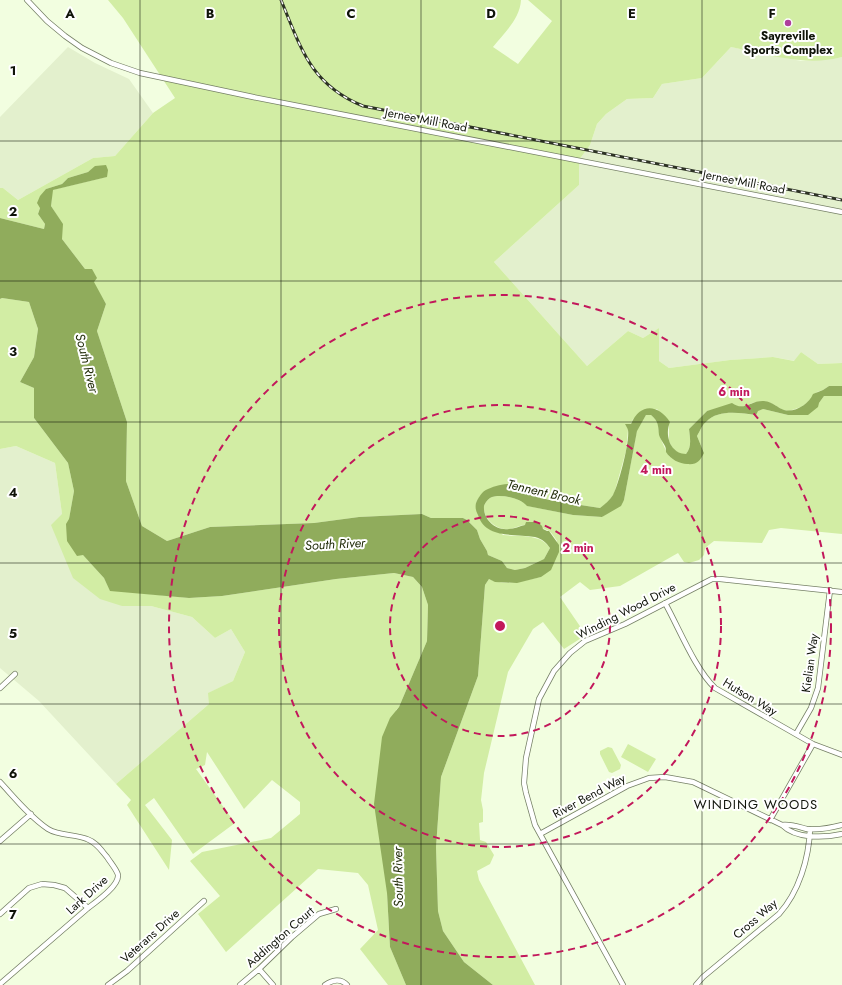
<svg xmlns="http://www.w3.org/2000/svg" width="842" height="985" font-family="Jost,sans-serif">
	<rect width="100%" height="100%" fill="#f2fee0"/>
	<path fill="#e3f0cd" d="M68,47L95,63L129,79L153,113L115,156L93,158L18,200L3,188H0V117Z
		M731,47L801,61L833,59L842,57V363L818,364L801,352L795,361L773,357L730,360L669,368L659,361V328L643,338L628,331L587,366L494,262L579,185V160L590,145L597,124L606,114L627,99L653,98L662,84L702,78Z
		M16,446L55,463L62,514L122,606H151L192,617L215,638L231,629L245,652L233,681L209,693V704L116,784L39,701L0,668V449Z"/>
	<path fill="#d2eda4" d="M108,0H521C520,19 504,33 493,47L518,64L552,21L528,0H842V57C805,67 767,54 731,47L702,78L662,84L653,98L627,99L606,114L597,124L590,145L579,160V185L494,262L587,366L628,331L643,338L659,328V361L669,368L730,360L773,357L794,361L801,352L818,364L842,363V386H829L823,390L817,392L811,400L801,407L789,411L783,410L771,403L763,401L752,403L746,406L707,411L689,429C690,438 692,447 686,454H680L673,449L669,441V426L657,409L633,419L628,430L626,451L614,494L607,503L600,508L574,504L563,500L561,502C548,499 534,497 523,489L480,496L476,503V509L503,535C519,537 540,533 550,548L544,559L525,568L515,570L507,568L502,561L488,555L487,551L480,539L477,530L467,520L463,518H431L422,514L359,517L314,523L210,527L167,541L142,526L126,481L127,422L97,331L106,304L85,269L62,239V224L51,206L52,190L106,177L95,167L88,172L68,178L62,184L46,189L38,214L45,224L44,229L0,218V188H3L18,200L93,158L115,156L153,113L175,98L123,18Z
		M2,298L29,302L38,329L34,357L20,382L34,388V418L68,463L74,491L69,519L83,555L104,578L110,590L189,598L222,596L336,579L394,573L413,577L422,587L428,605L427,641L399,707L396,710L387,893L390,947L406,985H388L360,949L378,930L368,885L358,873L318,869L226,952L198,914L220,896L190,861L202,852L271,838L300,814V802L272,780L244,809L207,752L205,765L196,769L235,823L193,854L154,798L145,805L172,840L169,870L127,805L131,800L116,784L209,704L208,693L233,681L245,652L231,629L215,638L192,617L151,606H122L100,599L73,578L51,525L62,514L55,463L16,446L0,449V299Z
		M838,395L842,396V534L781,528L769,530L762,543L714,541L705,548L704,555L699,560L689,563L684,562L678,553L620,586L590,590L580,582L560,597L586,635L564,649L543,622L533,629L508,672L484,773L481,800L483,810V822L479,823L480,840L486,842L494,855L490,864L477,871L479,880L535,985H493L464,962L443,931L438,911L436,847L441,777L478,676L485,585L489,579C505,587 525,580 541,577L557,541C555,538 552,533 549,531C544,528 532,525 525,525C520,525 515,528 510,529C497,531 483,519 484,506C485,503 487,500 490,498C499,493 521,498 528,506L573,515L602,517L624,500L637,430L646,415H651C661,424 657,426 660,436C661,441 667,453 670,457L704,453L697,436C700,431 702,425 706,422C718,409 740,413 755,415L758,410L763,409L788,415L819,403L824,396Z
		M628,744L656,759L648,772L621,757Z
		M608,747L612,748L621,765L620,769L612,773L609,772L600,754V751Z"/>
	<path fill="#90ac5c" d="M106,165L108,170L107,177L53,190L51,206L63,224L62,239L85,269H92L97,278L94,282L106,304L97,331L127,422L126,481L142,526L167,541L210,527L314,523L359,517L422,514L431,518H463L467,520L477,530L480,539L487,551L488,555L502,561L507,568L515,570L525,568L544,559L550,548C546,542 542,539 535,537C516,533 486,540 478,515C476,511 475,508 476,503C478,498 482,491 488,489C499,484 509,484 521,483C527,498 547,499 561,502L563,500L574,504L600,508C605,504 610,500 613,495C619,484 630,441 628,430C627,427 626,426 625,424H631C640,403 658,404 670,422C664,436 671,454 686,454C692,447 690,438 689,429L707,411L732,403C744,412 751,400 764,401C773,402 778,408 784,410C795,413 809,404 813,394L823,390L829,386H842V396H824L819,403L818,407L808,415H788L763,409L758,411L756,415C740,413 718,409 706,422C702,425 700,431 697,436L704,453C700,461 697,465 687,464C680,464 670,459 666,452C666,450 666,448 665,446C663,442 660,439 659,435C658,426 659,422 651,415H646L637,431L624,500L621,506L602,517L573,515L527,506C521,498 499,493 490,498C487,500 485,503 484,506C483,519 495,531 509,529C514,529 520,526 525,525L526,522H538L542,526L543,529L547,531H549L559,545V552L551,570L541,577L517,583L495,582L489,579L485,585L478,676L441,777L436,847L438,911L443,931L464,962L493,985H406L390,947L387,893L374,804L382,737L390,718L399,707L427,641L428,605L422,587L413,577L394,573L336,579L222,596L189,598L110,591L104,578L83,555L77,556L67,541L66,524L69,519L74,491L68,463L34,418V388L20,382L34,357L38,329L29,302L2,298L0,299V218L44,229L45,224L38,214L40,208L37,203L40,196L46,189L62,184L68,178L88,172L95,166Z"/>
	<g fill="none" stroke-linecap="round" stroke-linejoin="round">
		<defs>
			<path id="minor" d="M27,0L47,21L65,36L82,48L111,63L140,73L253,97L842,212
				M665,603C679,628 695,669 715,688L813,744L842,755
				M0,688L15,674
				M796,734L811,708L818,688L830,590
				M0,782C15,798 30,817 48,829C59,836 75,834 87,839C96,842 101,850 107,857C110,862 117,870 118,875C119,886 96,902 88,908L0,984
				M770,820L813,744
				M782,825C791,824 799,827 807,829C819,830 831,828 842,825
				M540,834L627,786L649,778L665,777L693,782L782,825C796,839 823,838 842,834
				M0,841L31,814
				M0,914L29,888L42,884L54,885L65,888L88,908
				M259,969L273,985
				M108,985L127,971L204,901
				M240,985L259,969L292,937L319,914L336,909
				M325,985C332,980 341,978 347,985
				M623,985L535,825L526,793L524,783L526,758L539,699L554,671L570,653L585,641L625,624L712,579H720L842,592
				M696,985L703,977L779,914C799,892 809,858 810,829"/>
		</defs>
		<use href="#minor" stroke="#768066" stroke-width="6"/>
		<use href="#minor" stroke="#fff" stroke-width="4.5"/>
		<defs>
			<path id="rail" d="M281,0C301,48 310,84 363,106L842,200"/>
		</defs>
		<use href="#rail" stroke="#2d3225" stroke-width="3"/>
		<use href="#rail" stroke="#fff" stroke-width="1.5" stroke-dasharray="4.5" stroke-linecap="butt"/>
	</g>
	<path fill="none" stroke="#0f1309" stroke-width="1" stroke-opacity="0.55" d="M140,0V985M281,0V985M421,0V985M561,0V985M702,0V985M0,141H842M0,281H842M0,422H842M0,563H842M0,704H842M0,844H842"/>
	<g fill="none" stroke="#c2185b" stroke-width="2" stroke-dasharray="7 5">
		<circle cx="500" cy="626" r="110"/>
		<circle cx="500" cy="626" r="221"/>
		<circle cx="500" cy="626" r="331"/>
	</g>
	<circle fill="#ae3f9c" stroke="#fff" stroke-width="1.5" cx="788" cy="23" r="4"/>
	<g text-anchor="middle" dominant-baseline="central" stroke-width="4" stroke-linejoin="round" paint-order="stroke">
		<g font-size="12" font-weight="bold" fill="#0f1309" stroke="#fff">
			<text x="788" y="36">Sayreville<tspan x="788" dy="14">Sports Complex</tspan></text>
		</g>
		<g font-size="12" fill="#0f1309" stroke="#fff">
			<text transform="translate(426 120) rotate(11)">Jernee Mill Road</text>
			<text transform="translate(744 182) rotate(11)">Jernee Mill Road</text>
			<text transform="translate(626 611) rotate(-27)">Winding Wood Drive</text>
			<text transform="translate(810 663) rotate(-82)">Kielian Way</text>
			<text transform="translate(750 697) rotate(31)">Hutson Way</text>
			<text transform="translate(589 796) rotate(-28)">River Bend Way</text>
			<text transform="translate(87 895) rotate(-42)">Lark Drive</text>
			<text transform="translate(755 919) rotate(-41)">Cross Way</text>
			<text transform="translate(150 936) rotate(-42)">Veterans Drive</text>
			<text transform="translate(280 937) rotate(-41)">Addington Court</text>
		</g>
		<g font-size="13" font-style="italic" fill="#232e0b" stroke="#fff">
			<text transform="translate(87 363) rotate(76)">South River</text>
			<text transform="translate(544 492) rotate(13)">Tennent Brook</text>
			<text transform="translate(335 544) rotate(-3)">South River</text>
			<text transform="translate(398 877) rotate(-91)">South River</text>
		</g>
		<g font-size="13" letter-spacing="1" fill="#0f1309" stroke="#fff">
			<text x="756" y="804">WINDING WOODS</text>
		</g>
	</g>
	<g font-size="13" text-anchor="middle" font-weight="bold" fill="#0f1309" stroke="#fff" stroke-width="4" stroke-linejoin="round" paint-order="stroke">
		<text x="70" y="18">A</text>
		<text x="210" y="18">B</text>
		<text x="351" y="18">C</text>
		<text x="491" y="18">D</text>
		<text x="632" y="18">E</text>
		<text x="772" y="18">F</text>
		<text x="13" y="75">1</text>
		<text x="13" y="216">2</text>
		<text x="13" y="356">3</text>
		<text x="13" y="497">4</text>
		<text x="13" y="638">5</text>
		<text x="13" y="778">6</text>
		<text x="13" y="919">7</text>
	</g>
	<circle cx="500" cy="626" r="6" fill="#c2185b" stroke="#fff" stroke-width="2"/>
	<g font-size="12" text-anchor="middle" font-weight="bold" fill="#c2185b" stroke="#fff" stroke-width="4" stroke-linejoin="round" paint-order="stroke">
		<text x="734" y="396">6 min</text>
		<text x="656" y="474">4 min</text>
		<text x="578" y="552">2 min</text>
	</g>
</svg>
